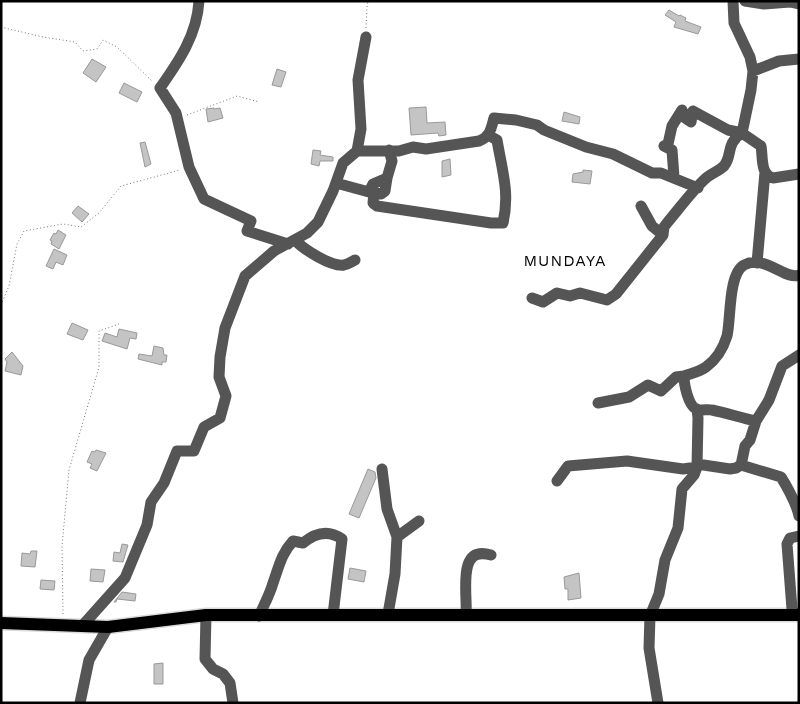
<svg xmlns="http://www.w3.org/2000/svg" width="800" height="704" font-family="'Work Sans',sans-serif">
	<rect width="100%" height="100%" fill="#fff"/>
	<path fill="#c4c4c4" stroke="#999" d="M669,10L679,16L680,15L686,18L685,21L701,27L698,34L674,27L676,22L665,15Z
		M92,59L106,67L96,82L83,73Z
		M277,69L286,72L281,87L272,85Z
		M124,83L142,92L137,102L119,93Z
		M426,107L427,123L445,122L446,135L439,136L438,133L411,135L409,108Z
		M214,108V109L220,108L223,118L208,122L206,109Z
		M564,112L580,117L579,124L562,121Z
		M145,142L151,164L145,167L140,143Z
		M313,150L321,151L320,155L333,157V161H320L319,166L311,164Z
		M450,159L451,175L442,177V161Z
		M583,170L592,171L590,184L572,182L573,174L583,172Z
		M78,206L89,214L82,222L72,213Z
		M58,230L66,235L59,249L51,244L52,241L50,240L54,233L56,234Z
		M54,249L67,255L63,265L56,262L53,269L46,266Z
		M72,323L88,330L83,340L67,334Z
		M119,329L137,333L136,339L130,338L127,349L102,341L105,333L117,337Z
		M154,346L163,348L164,355H167L166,362H162V365L138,359L139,354L152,356Z
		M12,352L23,366L21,375L5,371L7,362L5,359Z
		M96,450L106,453L97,471L90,468L92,464L87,462L92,451L95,452Z
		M368,469L375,472L376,478L359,518L349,514Z
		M122,544L128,545L123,562L113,561L114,552L120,553Z
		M31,551H37L35,567L21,566L22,553L30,554Z
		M350,568L366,571L364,582L348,579Z
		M91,569L105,570L103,582L90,581Z
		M579,573L581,598L568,600V589H565L564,577Z
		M41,580L55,581L54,590L40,589Z
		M122,592L136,594L135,601L117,599L116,602H114Z
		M163,663V684H154V664Z"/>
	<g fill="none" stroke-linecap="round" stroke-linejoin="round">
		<defs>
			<path id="major" d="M1,623L108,627L206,615H799"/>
		</defs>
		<use href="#major" stroke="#dbdbdb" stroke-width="15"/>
		<path stroke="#777" stroke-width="1" stroke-dasharray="1 2.5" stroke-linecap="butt" d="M1,27L43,37L75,42L83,51L97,49L103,40L117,47L152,81
			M366,28L367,7L368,1
			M187,115L237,96L259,102
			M1,305L9,286L17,244L24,231L63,224L81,227L99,213L121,186L180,170
			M63,614L62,546L69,470L99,367V331L119,324"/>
		<path stroke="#555" stroke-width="11" d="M199,1C197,35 179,61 160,88L176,113L189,167L204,199L251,221L247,231L288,244
			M733,1L734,23L750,57L753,71L751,90L742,133L761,146C763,156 760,175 773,178L799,174
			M745,1L764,4L790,2L799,4
			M753,71L779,61L799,59
			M357,151L361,129L358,80L366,37
			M674,177L672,150L664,146L668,144L672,126L682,110L685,118L691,122L693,111L728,130L742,133
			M336,183L369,192L373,184L387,178L392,161L389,150
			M369,192L381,194L385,191L387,178
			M374,193L373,203L377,206L491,223H503C510,193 502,170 497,140L488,135
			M641,206L652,226L663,235
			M295,240C303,249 331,267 344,265C348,264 351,262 355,260
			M757,263L765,172
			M532,298L543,302L557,293L570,296L580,293L607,300L616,294L663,235L664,227L667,223C679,209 691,192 705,179C710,174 719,171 724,166C733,155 725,144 742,133
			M598,403L629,397L648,385L661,391L676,377L684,376
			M756,421C741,418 727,413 712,410C708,409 700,411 696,409C688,405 684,384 684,376C692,373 699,372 706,367C717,359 723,349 727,336C731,320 728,274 744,265C765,254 786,281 799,275
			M697,464L730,469L736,468L741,465L745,446L750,440L756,421L769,400L782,366L799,355
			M741,465L781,477C789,490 796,502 799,516
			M382,469L387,509L397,537L395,574L388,614
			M557,481L568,466L627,461L683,469L697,467
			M397,537L419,521
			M206,615L205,659L213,669L223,674L230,683L233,703
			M466,615C468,594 456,545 491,555
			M795,615L792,609L787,544L790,538L799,536
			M259,616C264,605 270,594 273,583C279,567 281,554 293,541L303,543C315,533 328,529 342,539L333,615
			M83,625L125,578L147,525L151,502L164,483L177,451H194L204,427L220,418L226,396L219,377L220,357L225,328L245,276L274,251L307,233L318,222L333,191L343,163L357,151H399L413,147L426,149L479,141C490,137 491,129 494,118L516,120L537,125L544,130L586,147L613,154L652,173H661L698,188
			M80,703L89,660L108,627
			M658,703L649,648L650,616L659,594L665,560L678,528L682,489L694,475L697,467L698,418L697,409"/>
		<use href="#major" stroke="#000" stroke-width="12"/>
	</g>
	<g text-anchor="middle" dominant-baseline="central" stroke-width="4.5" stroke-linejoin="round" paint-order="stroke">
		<g font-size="16" letter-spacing="1" fill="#000" stroke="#fff">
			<text x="565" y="260">MUNDAYA</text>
		</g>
	</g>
	<rect width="800" height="704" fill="none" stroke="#000000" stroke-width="5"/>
</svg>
